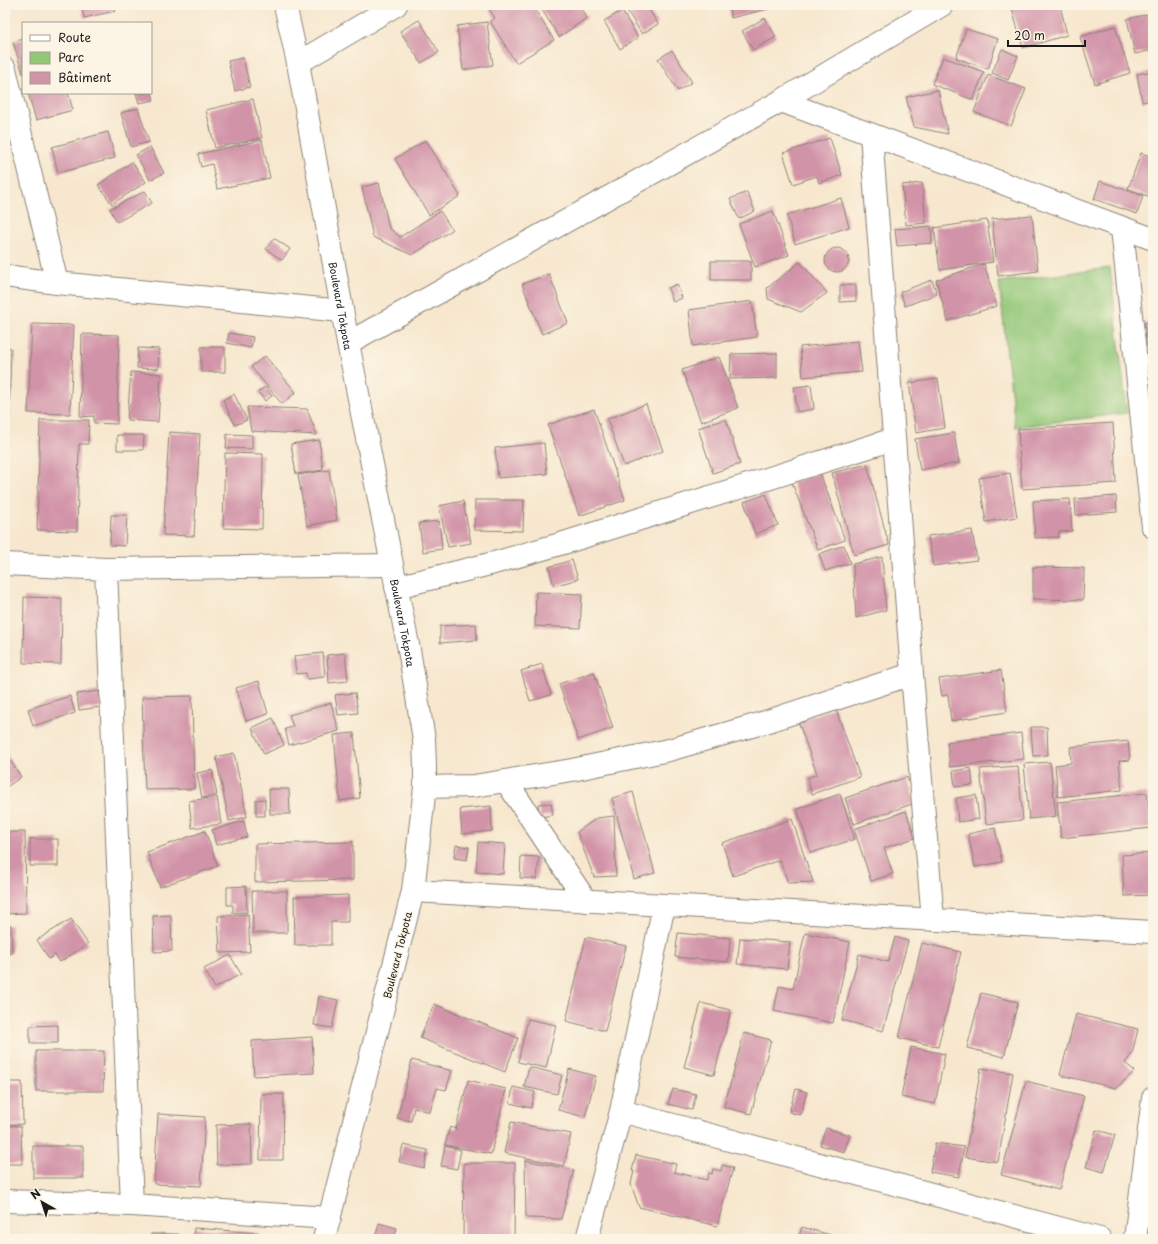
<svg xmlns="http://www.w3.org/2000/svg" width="1158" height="1244" font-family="'Playpen Sans',sans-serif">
	<rect width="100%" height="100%" fill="#fcf5e5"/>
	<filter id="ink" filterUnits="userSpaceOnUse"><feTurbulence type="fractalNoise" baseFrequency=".025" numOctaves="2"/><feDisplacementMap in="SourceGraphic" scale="8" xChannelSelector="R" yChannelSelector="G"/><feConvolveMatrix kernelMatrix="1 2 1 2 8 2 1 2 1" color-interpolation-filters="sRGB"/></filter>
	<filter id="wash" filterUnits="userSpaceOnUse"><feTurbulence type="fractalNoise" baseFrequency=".012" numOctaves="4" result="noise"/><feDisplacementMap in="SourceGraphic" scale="16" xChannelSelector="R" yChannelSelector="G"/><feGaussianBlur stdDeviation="0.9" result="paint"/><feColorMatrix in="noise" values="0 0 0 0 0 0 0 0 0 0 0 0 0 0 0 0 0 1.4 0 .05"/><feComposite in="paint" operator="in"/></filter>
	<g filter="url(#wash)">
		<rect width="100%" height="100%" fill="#f7e7ce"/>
		<path fill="#93c778" stroke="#58724a" d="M1110,268L1127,413L1015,427L999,282Z"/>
		<g id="blocks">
			<path fill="#d193a8" d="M81,5H114L115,11L84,18Z
				M486,5H532L554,40L516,63L490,21L495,18Z
				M539,5H579L587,18L559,37Z
				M632,5H646L658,24L642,34L626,9Z
				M728,5H779V6L731,18Z
				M1011,5H1060L1067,35L1023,48Z
				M622,11L638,38L620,49L604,21Z
				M1153,13V50L1135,54L1127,19Z
				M765,18L776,37L753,50L742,31Z
				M419,20L439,52L421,63L400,31Z
				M487,22L493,65L463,70L457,26Z
				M1115,26L1130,73L1095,84L1080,37Z
				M966,29L998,39L988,69L956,58Z
				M23,39V74L13,42Z
				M1002,49L1018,56L1008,80L992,73Z
				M672,50L692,82L678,91L658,59Z
				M943,57L984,72L973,100L932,84Z
				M243,58L250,87L235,91L228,61Z
				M1153,71V100L1142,102L1137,74Z
				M988,75L1026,89L1011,126L974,112Z
				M938,90L948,134L914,127L906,97Z
				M28,93H68L73,110L36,120Z
				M136,93H152L154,100L139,103Z
				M253,99L262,138L215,148L206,110Z
				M1153,103V122H1152L1149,104Z
				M138,108L149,142L131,147L121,113Z
				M108,132L115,158L58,173L52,147Z
				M830,138L842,175L819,183L817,176L793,184L783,153Z
				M262,140L270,178L217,189L212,164L201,167L198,154Z
				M426,140L460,196L429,215L395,159Z
				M150,147L164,173L150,180L136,155Z
				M1141,153L1153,157V198L1128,189Z
				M132,162L146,182L112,204L98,185Z
				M1100,181L1143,196L1137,214L1094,199Z
				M379,183L389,228L400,237L440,211L452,230L412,255L373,237L362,187Z
				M922,183L926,223L906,225L902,185Z
				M145,191L152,203L117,222L110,209Z
				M747,192L755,211L739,219L730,199Z
				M841,198L849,227L795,244L787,215Z
				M773,211L789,255L755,267L739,224Z
				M1032,215L1038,271L998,276L992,219Z
				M987,220L993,262L940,270L934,228Z
				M931,226L932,243L897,246L895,229Z
				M274,238L290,249L282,260L266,249Z
				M825 260a12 12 0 1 1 24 0a12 12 0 1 1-24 0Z
				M711,261H751V280H711Z
				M800,262L827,293L801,312L768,299L767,288Z
				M984,264L997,306L948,321L936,280Z
				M549,274L568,323L542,334L522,284Z
				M932,280L937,294L905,306L900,292Z
				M677,284L682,298L673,302L668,288Z
				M840,285H856V301L840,302Z
				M752,301L757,337L693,346L689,310Z
				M1144,323H1153V345L1146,346Z
				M32,324L74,325L70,414L28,413Z
				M229,333L253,337L251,348L227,343Z
				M82,334L119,335L117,424L94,423V416L80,417Z
				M858,341L862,372L803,377L800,347Z
				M5,347L11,348L9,421H5Z
				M201,347H225V372H201Z
				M138,348L159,349L158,369L137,368Z
				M777,353V378L730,379L731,354Z
				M265,356L296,392L282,404L251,367Z
				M719,357L738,408L701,422L682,370Z
				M1153,369V394H1152L1149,370Z
				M131,372L161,374L158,422L127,420Z
				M938,379L945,428L916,433L909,383Z
				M811,385L814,409L797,412L794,387Z
				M265,387L272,396L265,401L258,392Z
				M234,394L247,420L235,425L223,400Z
				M646,404L663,451L624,466L607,419Z
				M247,407L307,409L317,435L251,431Z
				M594,409L625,500L579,516L548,425Z
				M726,419L740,464L713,473L698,428Z
				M40,420H89L88,444H79L77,531L37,530Z
				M1113,423L1116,483L1022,489L1018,429Z
				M169,432L200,434L194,536L163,535Z
				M954,433L959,463L920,470L915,439Z
				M227,434L252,435V449L226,448Z
				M117,435H144L143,450H117Z
				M319,440L323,470L296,474L291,444Z
				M544,443L547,474L498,478L495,448Z
				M225,453L263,454L262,529L223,528Z
				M867,464L889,545L854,555L832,473Z
				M329,470L337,520L307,526L298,475Z
				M820,473L845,540L818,550L792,483Z
				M1010,473L1017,517L986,522L979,478Z
				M766,494L778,525L755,534L744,502Z
				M1116,496L1117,512L1076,515L1075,499Z
				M1070,499L1072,531L1059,532V537L1035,538L1033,501Z
				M475,500H524L523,531L474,530Z
				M463,501L471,543L448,547L439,506Z
				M111,515H127L125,546L110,545Z
				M439,521L442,549L423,552L419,523Z
				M972,530L977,560L933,566L928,536Z
				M844,545L850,563L825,571L819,554Z
				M882,557L886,610L856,618L853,564Z
				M572,560L578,579L554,586L549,567Z
				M1033,567L1084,568L1083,600L1033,599Z
				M536,592L582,594L580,628L535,626Z
				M24,597L62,598L61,664L23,663Z
				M476,624L477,640L440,643V626Z
				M5,645H9L8,684H5Z
				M323,653L325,677L307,679L306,673L296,674L294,656Z
				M345,653L348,681L329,683L327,655Z
				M542,664L551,695L530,701L521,671Z
				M1001,670L1007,712L951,721L948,695L942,696L939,679Z
				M594,672L613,728L578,740L559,684Z
				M259,681L268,714L246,721L236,688Z
				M99,691L101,707L79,710L77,694Z
				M355,693L358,713L338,715L335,695Z
				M70,696L75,713L33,726L28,709Z
				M192,696L194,789L145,790L142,697Z
				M331,703L339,731L289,745L285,729L293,727L289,715Z
				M835,707L860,777L812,794L807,778L817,774L798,721Z
				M273,718L284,745L264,754L252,728Z
				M1031,727H1047L1048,755L1033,756Z
				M354,733L360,798L340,801L334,735Z
				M1021,733L1024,759L950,767L947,742Z
				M1128,741L1130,760L1119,761L1122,790L1058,797L1055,765L1071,763L1070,747Z
				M5,752L21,777L5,788Z
				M234,753L247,817L229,821L216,757Z
				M1050,762L1056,816L1029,819L1024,764Z
				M1018,766L1023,820L986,824L980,769Z
				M971,768L973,785L955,787L953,771Z
				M212,770L217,795L202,798L197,773Z
				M907,777L915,803L854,824L845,798Z
				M269,789H289L290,814H270Z
				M633,792L655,873L634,879L612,798Z
				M1147,793L1151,828L1061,838L1057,802Z
				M840,794L855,839L811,853L797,809Z
				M976,795L979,819L958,822L956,798Z
				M217,797L221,824L192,828L189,801Z
				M265,799V816H256V800Z
				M551,803L553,815L540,817L538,804Z
				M491,806L492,831L462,834L460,809Z
				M906,811L915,838L884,848L893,874L871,881L854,829Z
				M614,816L616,876L594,877L577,832L597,818Z
				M792,819L813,882L788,883L780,860L733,876L722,843Z
				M244,821L247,837L216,845L212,830Z
				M995,828L1002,862L975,867L968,834Z
				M205,831L218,866L160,887L147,852Z
				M5,832H25L26,913L5,914Z
				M30,839H58V866H30Z
				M353,842V880L255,882V844Z
				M478,842L505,844L503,874L476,872Z
				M456,845L469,847L467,860L454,858Z
				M1153,853V895L1124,896L1122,855Z
				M521,856L539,857L537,879L520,878Z
				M246,886L247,912L233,913V905H227V887Z
				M252,891H287V933H253Z
				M348,895V922H331V945H295L294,897Z
				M248,914L250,952L220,953L218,916Z
				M171,915L172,951L154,952L153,916Z
				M71,919L88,944L60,962L55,955L49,959L37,940Z
				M11,925L12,953L5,954V926Z
				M678,933L730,938L728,962L675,957Z
				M805,933L850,942L833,1023L774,1011L779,986L793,989Z
				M586,937L626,946L605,1031L566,1021Z
				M895,937L908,941L883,1031L842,1020L859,954L888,962Z
				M740,938L790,942L787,969L737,964Z
				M922,943L961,952L938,1047L899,1038Z
				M230,955L241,974L215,988L204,969Z
				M981,993L1018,1002L1004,1057L967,1048Z
				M319,996L338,1000L332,1028L314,1025Z
				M701,1003L731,1010L714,1075L684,1067Z
				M434,1004L518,1038L505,1072L420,1038Z
				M1076,1014L1138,1029L1132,1054L1125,1063L1135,1071L1116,1088L1060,1075Z
				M528,1019L556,1025L546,1068L518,1062Z
				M58,1025V1043H30V1026Z
				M744,1033L771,1040L751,1114L724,1107Z
				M312,1037L314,1073L254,1076L252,1041Z
				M911,1047L945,1054L935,1104L901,1097Z
				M36,1051H104L103,1091H36Z
				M412,1060L452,1071L446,1090L437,1088L430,1112L414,1108L411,1121L397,1118Z
				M529,1067L562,1075L557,1094L524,1087Z
				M981,1068L1013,1073L998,1162L965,1157Z
				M569,1069L596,1076L585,1117L558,1110Z
				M468,1080L506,1089L491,1154L445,1145L450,1127L456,1129Z
				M1026,1081L1084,1096L1059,1190L1001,1175Z
				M5,1082H22L23,1124L5,1125Z
				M513,1087L535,1092L531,1108L510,1103Z
				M673,1089L696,1094L692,1110L668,1104Z
				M796,1089L807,1092L800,1115L789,1112Z
				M261,1094H284L283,1160H260Z
				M158,1114L205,1117L201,1186L154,1184Z
				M511,1122L571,1134L564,1166L504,1153Z
				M251,1124L252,1164L217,1165L216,1125Z
				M5,1126H21L22,1164H5Z
				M826,1128L850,1135L844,1152L820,1145Z
				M1096,1130L1115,1135L1104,1172L1086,1167Z
				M935,1143L964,1147L959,1177L930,1172Z
				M403,1145L428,1150L424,1168L399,1162Z
				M33,1146H83V1178H33Z
				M445,1146L461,1150L457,1169L441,1166Z
				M636,1155L676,1164L674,1172L707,1180L709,1173L712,1174L713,1169L721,1171L722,1165L733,1168L717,1226L639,1207L631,1184L634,1171H632Z
				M525,1160L574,1170L561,1219L526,1218Z
				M464,1163H515L514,1239H463Z
				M379,1223L397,1228L394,1239H375Z
				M802,1227L831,1235L830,1239H798Z
				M194,1228L259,1233L258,1239H193Z
				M151,1234H179V1239H151Z"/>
		</g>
	</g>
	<g filter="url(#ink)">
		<use href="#blocks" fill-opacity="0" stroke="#8a8275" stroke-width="1"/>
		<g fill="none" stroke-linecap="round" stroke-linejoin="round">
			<defs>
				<path id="minor" d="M298,63L396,5
					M5,69L57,283
					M781,101L1153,239
					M871,134L912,674L933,920
					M1122,228L1153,527
					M5,564L106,569L391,565
					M106,569L132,1205
					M396,587L494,563L567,542L894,439
					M506,781L586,901
					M425,787L474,786L572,770L669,750L759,724L912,674
					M413,891L1153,932
					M621,1111L1100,1239
					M5,1201L132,1205L330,1218
					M587,1239L621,1111L664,905
					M1135,1239L1153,1098"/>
				<g id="tertiary">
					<path id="s1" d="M285,5L298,63L348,343L409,650L424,739L425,767V787L413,891L324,1239"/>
					<path d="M5,276L57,283L342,311"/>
					<path d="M348,343L781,101L942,5"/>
				</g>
			</defs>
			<use href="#minor" stroke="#8a8275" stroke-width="24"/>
			<use href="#tertiary" stroke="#8a8275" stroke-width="24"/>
			<use href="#minor" stroke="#fff" stroke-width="22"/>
			<use href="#tertiary" stroke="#fff" stroke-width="22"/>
		</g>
	</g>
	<g text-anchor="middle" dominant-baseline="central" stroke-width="3" stroke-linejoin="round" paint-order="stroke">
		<g font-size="10" fill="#1c1c1c" stroke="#fcf5e5">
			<text stroke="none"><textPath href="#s1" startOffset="306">Boulevard Tokpota</textPath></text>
			<text stroke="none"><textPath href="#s1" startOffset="629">Boulevard Tokpota</textPath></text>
			<text transform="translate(397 955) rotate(-76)">Boulevard Tokpota</text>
		</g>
	</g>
	<rect width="1158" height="1244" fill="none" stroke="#fcf5e5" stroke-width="20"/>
	<rect x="22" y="22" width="130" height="72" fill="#fcf5e5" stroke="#a29e95"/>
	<rect x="30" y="35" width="20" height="6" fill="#ffffff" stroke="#a29e95"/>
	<text x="58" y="42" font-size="12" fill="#1c1c1c">Route</text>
	<rect x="30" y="52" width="20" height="12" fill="#93c778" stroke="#a29e95"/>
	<text x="58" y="62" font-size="12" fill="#1c1c1c">Parc</text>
	<rect x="30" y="72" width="20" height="12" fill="#d193a8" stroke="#a29e95"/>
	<text x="58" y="82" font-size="12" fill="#1c1c1c">Bâtiment</text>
	<g transform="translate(42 1202) rotate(321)" stroke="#fcf5e5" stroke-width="3" paint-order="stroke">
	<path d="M0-3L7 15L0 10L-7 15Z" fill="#1c1c1c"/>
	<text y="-6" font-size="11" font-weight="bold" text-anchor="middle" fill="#1c1c1c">N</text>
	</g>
	<path d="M1008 40v6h77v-6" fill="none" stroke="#1c1c1c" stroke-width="2"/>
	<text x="1014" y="40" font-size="12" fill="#1c1c1c" stroke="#fcf5e5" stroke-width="3" paint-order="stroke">20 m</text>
</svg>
